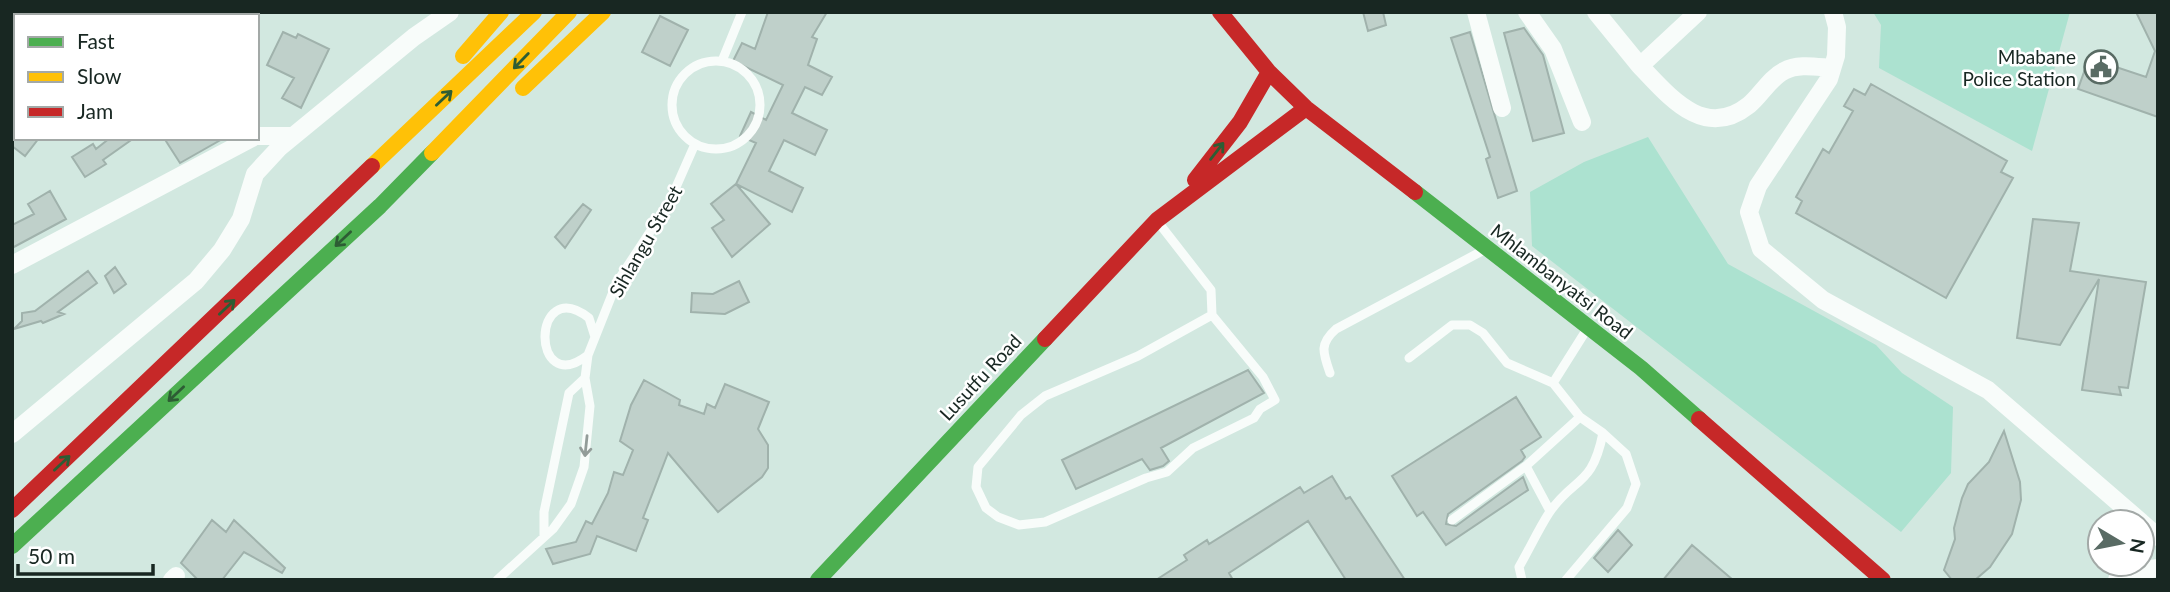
<svg xmlns="http://www.w3.org/2000/svg" width="2170" height="592" font-family="Lato,sans-serif">
	<rect width="100%" height="100%" fill="#d2e8e0"/>
	<path fill="#ace2d0" d="M1873,12H2070L2032,151L1879,68L1881,25Z
		M1648,137L1728,264L1876,345L1902,373L1953,407L1951,473L1901,532L1532,246L1530,192L1584,162Z"/>
	<path fill="#bfd0ca" stroke="#a0b2ac" stroke-width="2" d="M768,12H827L812,37L817,39L808,65L832,77L822,95L805,87L792,113L827,130L815,155L784,140L769,171L803,188L792,212L736,184L756,143L740,136L751,112L766,120L783,85L733,61L742,43L755,49Z
		M1363,12H1383L1386,25L1368,31Z
		M2136,12H2158V117L2078,89L2089,58L2146,77L2155,51Z
		M660,16L688,30L670,66L642,52Z
		M1524,28L1543,55L1564,133L1533,141L1504,33Z
		M283,32L296,38L298,34L329,49L301,108L282,98L294,78L267,65Z
		M1470,32L1517,191L1498,198L1486,159L1490,157L1451,38Z
		M1871,84L2007,161L2001,172L2013,178L1946,298L1796,213L1802,201L1796,197L1823,149L1829,153L1853,111L1844,106L1854,89L1865,95Z
		M12,138H39L25,156L12,146Z
		M110,138H134L103,160L106,164L85,177L72,157L93,144L96,149Z
		M164,138H224L180,163Z
		M736,184L770,224L732,257L712,228L724,220L711,204Z
		M50,191L66,219L12,248V225L34,214L28,204Z
		M583,204L591,210L565,248L555,237Z
		M2033,219L2079,223L2070,271L2146,282L2128,388L2119,387L2121,395L2082,390L2099,279L2060,345L2017,338Z
		M115,267L126,284L114,293L105,276Z
		M88,271L97,283L58,312L64,314L43,323L41,321L14,329L22,321V313L35,311Z
		M739,281L749,302L725,314L691,312L692,293L713,294Z
		M1248,370L1264,393L1161,448L1169,461L1163,466L1150,470L1142,459L1076,489L1062,460Z
		M644,380L680,400L679,405L704,414L707,404L715,408L725,384L769,402L758,429L768,445V468L762,477L718,512L668,453L643,518L648,520L636,551L597,536L590,554L553,564L546,549L576,542L586,521L592,524L608,493L614,472L623,475L633,450L620,441L631,405Z
		M1516,397L1541,437L1521,450L1525,457L1522,461L1448,514L1446,524L1456,526L1523,477L1528,490L1446,545L1423,512L1417,516L1392,476Z
		M2004,431L2020,482L2021,500L2012,534L1990,567L1975,580H1952L1944,570L1955,539L1954,528L1962,498L1968,484L1989,462Z
		M1332,476L1346,499L1350,497L1405,580H1346L1308,521L1229,573L1233,580H1156L1187,560L1184,555L1207,540L1209,544L1300,487L1304,493Z
		M212,520L226,532L234,520L285,568L282,573L244,552L222,580H198L181,563Z
		M1618,530L1632,545L1608,572L1594,558Z
		M1692,545L1733,580H1663Z"/>
	<g fill="none" stroke-linecap="round" stroke-linejoin="round">
		<path stroke="#f8fcfa" stroke-width="9" d="M722,61L742,12
			M672 105a44 44 0 1 1 88 0a44 44 0 1 1-88 0Z
			M1158,222L1211,290L1212,315L1263,377L1275,400L1260,409L1254,418L1193,448L1167,472L1146,478L1045,522L1019,525L998,517L986,508L976,487L978,467L1021,415L1045,396L1138,356L1212,315
			M588,355C530,400 531,273 589,318L595,337
			M1409,358L1452,325H1470L1483,333L1507,363L1553,383L1580,417L1603,433C1592,488 1574,476 1549,513C1538,530 1529,550 1519,567L1522,580
			M1330,373C1323,353 1319,344 1336,329L1484,250
			M1553,383L1587,329
			M1526,466L1550,511
			M1452,520L1526,466L1580,417
			M544,537V512L569,393L585,378
			M497,580L553,529L571,504L584,467L590,406L585,378L588,355L617,282L669,203L695,144
			M1566,580L1627,508L1636,484L1626,454L1603,433"/>
		<path stroke="#f8fcfa" stroke-width="18" d="M1476,12L1502,108
			M1527,12L1553,49L1582,122
			M1596,12L1640,66L1698,12
			M1833,12L1837,27L1836,56L1829,79L1758,186L1749,212L1761,249L1823,300L1988,390L2141,522
			M1640,66C1669,96 1704,141 1749,105C1761,95 1770,78 1784,71C1798,63 1817,67 1832,68
			M257,136H292
			M12,265L252,138
			M12,434L196,281L222,250L241,219L255,174L280,147L414,37L450,12
			M2142,523L2158,537
			M172,580L176,576
			M2117,580L2130,572L2158,568"/>
		<path stroke="#4caf50" stroke-width="16" d="M1415,192L1641,368L1699,419
			M12,546L380,206L432,153
			M818,580L1045,339"/>
		<path stroke="#ffc107" stroke-width="16" d="M463,56L501,12
			M523,88L603,12
			M432,153L569,12
			M372,166L534,12"/>
		<path stroke="#c62828" stroke-width="16" d="M1220,12L1269,72L1306,108L1415,192
			M1195,180L1240,122L1269,72
			M1045,339L1157,220L1306,108
			M1699,419L1883,580
			M12,510L372,166"/>
	</g>
	<defs><path id="oneway-shaft" d="M-6 0H5M1.5-3L5.5 0L1.5 3" fill="none" stroke-width="1.6" stroke-linecap="round" stroke-linejoin="round" transform="scale(1.75)"/></defs>
	<g stroke="#2d5d34">
		<use href="#oneway-shaft" transform="translate(521 61) rotate(134)"/>
		<use href="#oneway-shaft" transform="translate(444 98) rotate(-43)"/>
		<use href="#oneway-shaft" transform="translate(1217 151) rotate(-52)"/>
		<use href="#oneway-shaft" transform="translate(343 239) rotate(137)"/>
		<use href="#oneway-shaft" transform="translate(227 307) rotate(-43)"/>
		<use href="#oneway-shaft" transform="translate(176 394) rotate(137)"/>
		<use href="#oneway-shaft" transform="translate(62 463) rotate(-43)"/>
	</g>
	<use stroke="#939c99" href="#oneway-shaft" transform="translate(586 446) rotate(96)"/>
	<defs>
		<symbol id="civic-ring" viewBox="-11 -11 22 22"><circle r="9.5" fill="#fff" stroke="#596b64" stroke-width="1.5"/><path d="M-.6-6.5H3V-4.5H.6V-3L4-1V1h2V6H-6V1h2V-1L-.6-3ZM-1.2 2.5V6h2.4V2.5Z" fill="#596b64"/></symbol>
	</defs>
	<g fill-rule="evenodd">
		<use href="#civic-ring" x="2082" y="48" width="38" height="38"/>
	</g>
	<g text-anchor="middle" dominant-baseline="central" stroke-width="5" stroke-linejoin="round" paint-order="stroke">
		<g font-size="19" fill="#182722" stroke="#fff" text-anchor="end">
			<text x="2076" y="56">Mbabane<tspan x="2076" dy="22">Police Station</tspan></text>
		</g>
		<g font-size="19" fill="#182722" stroke="#fff">
			<text transform="translate(645 241) rotate(-60)">Sihlangu Street</text>
			<text transform="translate(1562 281) rotate(38)">Mhlambanyatsi Road</text>
			<text transform="translate(980 377) rotate(-47)">Lusutfu Road</text>
		</g>
	</g>
	<rect width="2170" height="592" fill="none" stroke="#182722" stroke-width="28"/>
	<rect x="14" y="14" width="245" height="126" fill="#ffffff" stroke="#a3a9a7" stroke-width="2"/>
	<rect x="28" y="37" width="35" height="10" fill="#4caf50" stroke="#a3a9a7" stroke-width="2"/>
	<text x="77" y="49" font-size="21" fill="#182722">Fast</text>
	<rect x="28" y="72" width="35" height="10" fill="#ffc107" stroke="#a3a9a7" stroke-width="2"/>
	<text x="77" y="84" font-size="21" fill="#182722">Slow</text>
	<rect x="28" y="107" width="35" height="10" fill="#c62828" stroke="#a3a9a7" stroke-width="2"/>
	<text x="77" y="119" font-size="21" fill="#182722">Jam</text>
	<g transform="translate(2121 543) rotate(100)"><circle r="33" fill="#ffffff" stroke="#a3a9a7" stroke-width="2"/>
	<path d="M0-5L12 26L0 18L-12 26Z" fill="#596b64"/>
	<text y="-10" font-size="19" font-weight="bold" text-anchor="middle" fill="#182722">N</text>
	</g>
	<path d="M18 564v10h135v-10" fill="none" stroke="#182722" stroke-width="3.5"/>
	<text x="28" y="564" font-size="21" fill="#182722" stroke="#ffffff" stroke-width="5" paint-order="stroke">50 m</text>
</svg>
